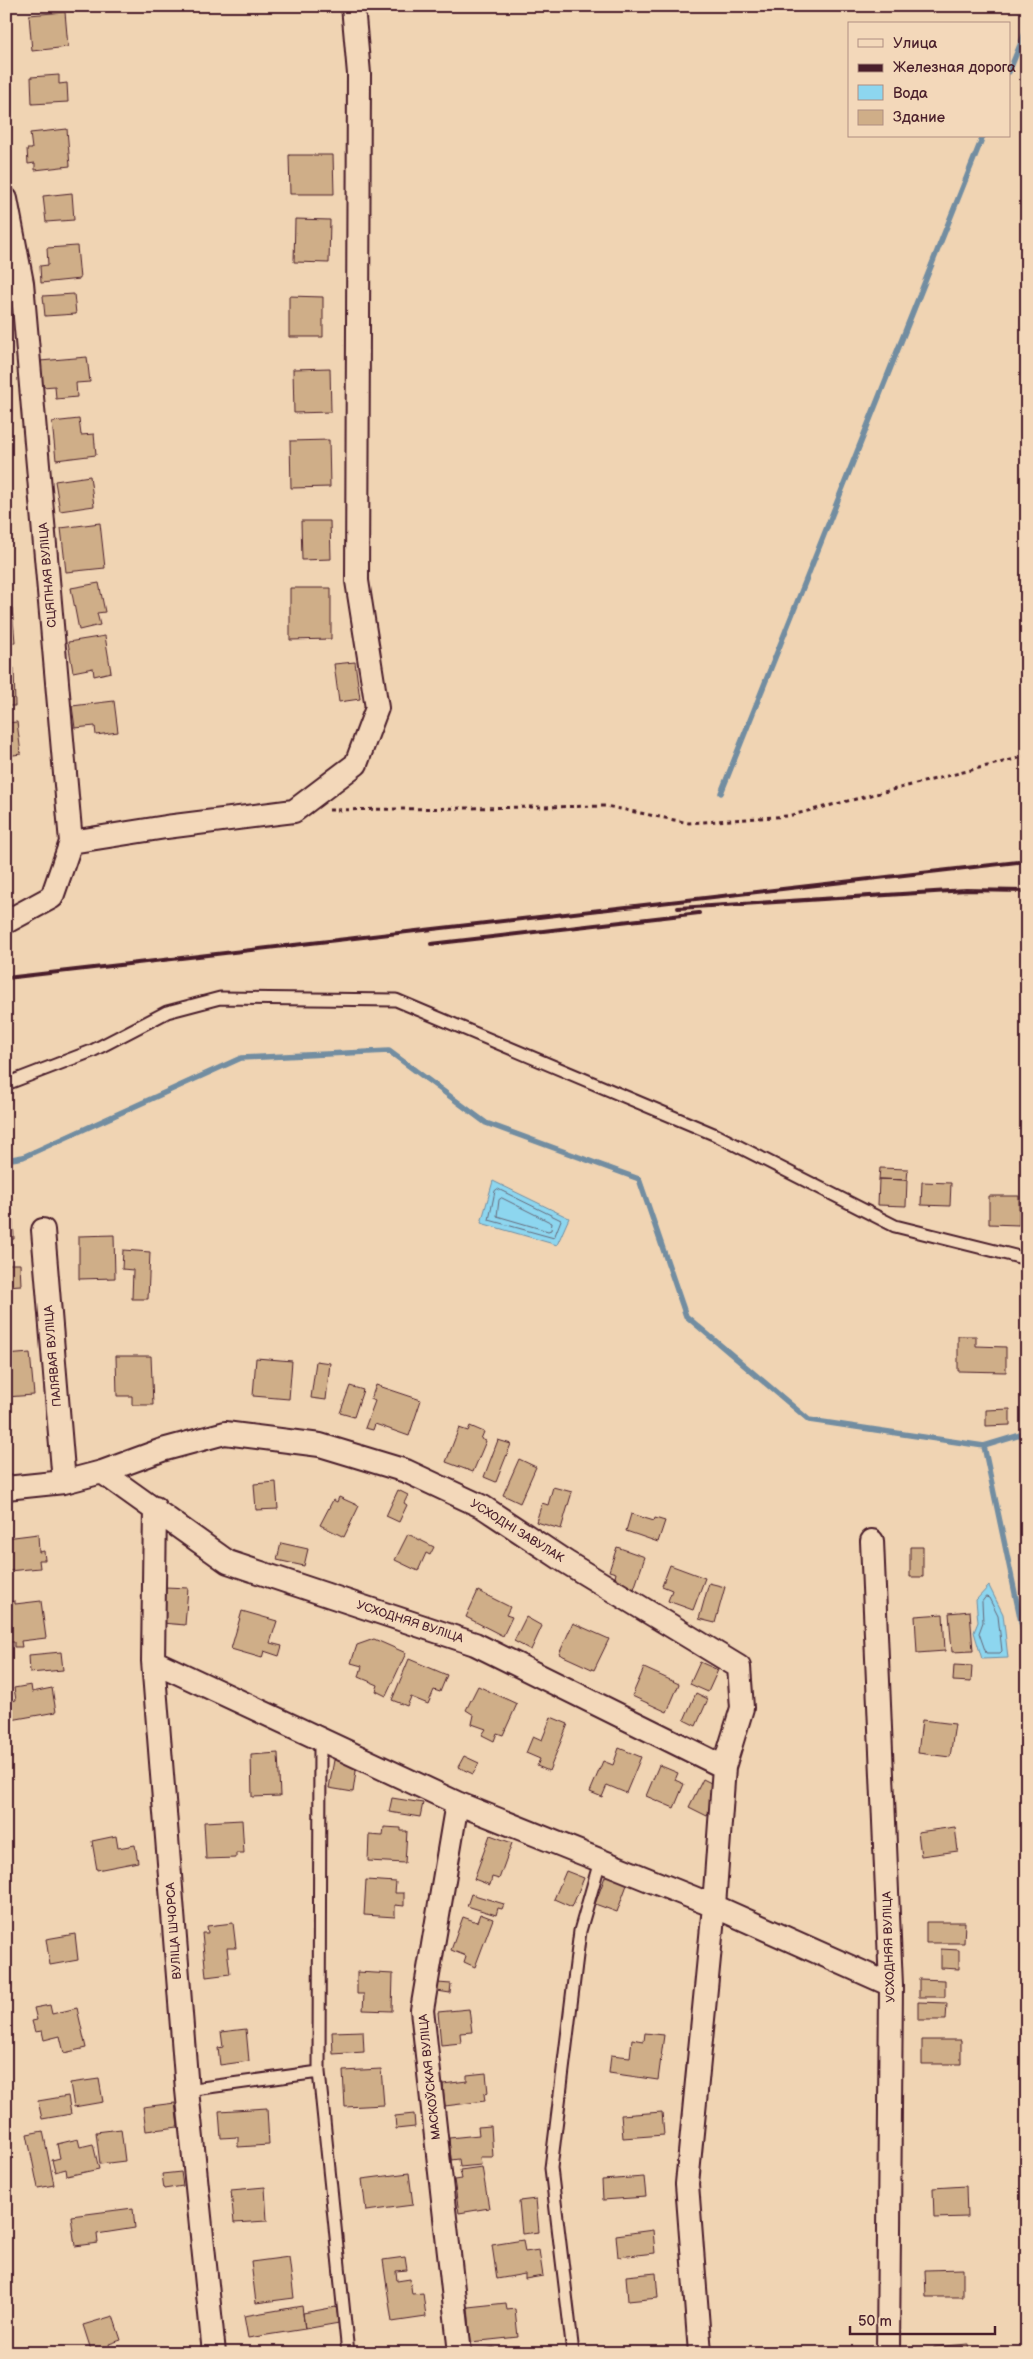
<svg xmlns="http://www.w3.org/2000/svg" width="1033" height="2359" font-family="'Balsamiq Sans',sans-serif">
	<rect width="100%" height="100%" fill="#f0d4b3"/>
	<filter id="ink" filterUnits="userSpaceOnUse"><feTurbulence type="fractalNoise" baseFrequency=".02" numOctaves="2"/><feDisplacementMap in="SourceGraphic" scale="10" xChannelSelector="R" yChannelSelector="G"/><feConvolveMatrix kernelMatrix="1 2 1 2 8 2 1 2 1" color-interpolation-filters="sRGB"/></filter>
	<g filter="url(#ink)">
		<path fill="#8dd6ef" stroke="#728da1" d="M493,1181L569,1218L557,1245L481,1223Z
			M989,1586L1003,1614L1008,1658L982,1659L974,1632L978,1622L976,1600Z"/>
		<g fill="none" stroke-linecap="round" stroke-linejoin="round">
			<path stroke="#656879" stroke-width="1" d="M498,1189L561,1220L554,1238L489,1220L495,1191Z
				M502,1198L552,1223L551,1230L548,1231L497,1216L499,1200Z
				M986,1597L989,1598L998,1616L1002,1651L1000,1653H986L979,1633L983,1622L982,1602Z"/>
			<path stroke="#728da1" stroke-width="5.5" d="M1009,72L1027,28
				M721,793L983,136
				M6,1160L23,1157L241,1058L389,1051L486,1123L639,1179L686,1316L809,1420L984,1446L1027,1433
				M984,1446L1027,1650"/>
		</g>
		<path fill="#cfae88" stroke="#4a1f2b" d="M65,12L68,47L32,51L29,15Z
			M59,75V84L67,83L68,102L32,104L31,77Z
			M67,129L70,166L35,170V163L28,164L27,149H32L30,133Z
			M289,155H333L334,194H290Z
			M72,193L74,220L46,222L43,196Z
			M295,219L330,220L329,263L294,262Z
			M77,246L80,279L41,283L40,266L48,265L47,248Z
			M74,294L76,314L45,316L43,296Z
			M289,296L323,297V337H289Z
			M87,357L90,382L76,383L77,397L56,399L55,386L42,387L40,361Z
			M330,368L331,412L294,413L293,369Z
			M79,419L81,435L94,434L96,455L56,460L52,422Z
			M329,440L330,487L291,488L290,441Z
			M90,476L94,506L60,511L55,481Z
			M301,521H330L331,559L302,560Z
			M100,523L105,568L66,572L61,528Z
			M99,583L105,612L97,613L100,625L79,630L71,588Z
			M290,588H331V639L290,640Z
			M12,608L15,642L6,643V609Z
			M105,636L111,672L94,676L93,668L73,672L68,642Z
			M355,662L360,699L339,702L334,664Z
			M6,668H14L15,706H6Z
			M114,701L118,732L96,735L95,726L75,728L72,706Z
			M17,722L21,754L6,756V723Z
			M880,1168L908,1169L907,1180L879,1179Z
			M879,1179L907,1180L906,1206L878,1205Z
			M922,1182L951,1183L950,1206L921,1205Z
			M989,1196H1019V1225L989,1224Z
			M6,1220H13L14,1239L6,1240Z
			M114,1235L115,1278L79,1279V1236Z
			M123,1250L150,1252L148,1299H132L133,1270L122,1269Z
			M6,1264H20L21,1285L6,1286Z
			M958,1336H976V1346L1006,1347V1372L958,1371Z
			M30,1353L34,1395L6,1397V1355Z
			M116,1356H151L153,1405H132V1396H117Z
			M256,1358L292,1361L289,1399L253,1396Z
			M316,1361L330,1363L326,1400L311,1398Z
			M376,1385L421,1400L409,1436L375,1424L373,1430L365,1428L375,1401L371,1399Z
			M350,1386L363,1390L354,1417L340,1413Z
			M1010,1409V1425L986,1426V1410Z
			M470,1426L484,1432L481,1439L486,1441L473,1472L446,1462L459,1428L468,1431Z
			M498,1440L511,1444L496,1482L484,1477Z
			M519,1459L536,1467L520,1503L503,1495Z
			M276,1482L278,1509L256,1510L254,1484Z
			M553,1487L572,1492L561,1529L536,1522L542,1503L548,1505Z
			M398,1490L408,1495L404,1503L407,1505L399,1522L386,1516Z
			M339,1497L359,1506L344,1537L320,1525L333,1500L337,1502Z
			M631,1514L654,1521L655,1518L665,1521L658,1542L626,1531Z
			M38,1534L39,1552L44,1551L45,1560H39L40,1568L8,1571L6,1538Z
			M408,1534L434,1547L430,1555L426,1553L418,1571L395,1560Z
			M281,1543L308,1549L304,1566L277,1560Z
			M617,1547L645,1557L634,1589L614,1582L616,1573L609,1571Z
			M910,1547H923V1577H910Z
			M670,1565L705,1578L693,1610L668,1601L672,1590L662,1586Z
			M709,1583L725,1587L715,1623L699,1619Z
			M165,1587L188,1588L185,1625L162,1623Z
			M478,1591L510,1607L506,1615L512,1617L503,1636L466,1617Z
			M15,1601V1604L41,1601L46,1638L21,1641L22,1647H14V1642H7L6,1626H11L8,1602Z
			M242,1611L277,1621L270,1643L282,1646L279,1656L264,1651L262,1658L231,1649Z
			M970,1611L973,1651L952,1652L949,1613Z
			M943,1614L945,1651L917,1653L915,1616Z
			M526,1617L542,1626L531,1650L514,1641Z
			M573,1623L609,1639L594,1670L559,1654Z
			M374,1639L406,1653L386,1696L376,1691L378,1685L359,1677L362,1666L351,1663L357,1645Z
			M61,1652L63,1670L30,1673L29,1655Z
			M409,1659L447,1675L440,1692L434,1690L428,1704L411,1697L407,1706L392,1700Z
			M700,1662L718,1670L708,1692L690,1684Z
			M954,1665L972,1666L971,1682L953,1681Z
			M644,1668L679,1684L667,1712L632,1696Z
			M31,1685L32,1692L52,1688L56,1712L11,1720L7,1702L16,1700L14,1688Z
			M478,1686L517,1704L503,1735L497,1733L494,1741L482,1735L486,1729L472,1724L474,1715L466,1710Z
			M696,1693L708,1699L696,1726L684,1720Z
			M551,1717L568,1724L549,1771L537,1766L540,1759L526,1753L533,1736L542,1740Z
			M922,1720L955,1724L950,1757L918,1753Z
			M619,1748L641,1757L626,1793L607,1785L602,1797L590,1792L603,1761L613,1765Z
			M278,1753L280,1796L252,1797L251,1755Z
			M464,1756L479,1763L473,1774L458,1767Z
			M334,1760L357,1764L353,1792L329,1788Z
			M659,1765L678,1773L675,1780L684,1784L674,1808L646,1796Z
			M703,1779L721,1788L707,1816L689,1807Z
			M392,1798L423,1803L420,1817L389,1812Z
			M242,1820L244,1853H236V1858L206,1859L204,1822Z
			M384,1827L401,1828V1831H407L405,1863L368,1861L369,1835L383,1836Z
			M955,1827L958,1851L921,1856L918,1832Z
			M490,1835L512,1843L499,1879L492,1877L490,1885L474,1879Z
			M116,1836L118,1848L135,1845L138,1862L97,1870L92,1841Z
			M566,1871L584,1878L572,1907L554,1899Z
			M606,1874L628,1882L617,1912L595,1904Z
			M366,1880L396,1882L395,1893H404V1906L395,1905V1917L364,1915Z
			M471,1894L504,1904L502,1909L498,1908L496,1915L467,1906Z
			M480,1914L493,1919L475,1967L464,1962L466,1956L451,1950L463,1917L477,1922Z
			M926,1922H965L964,1943H926Z
			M233,1923L236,1948H227L230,1974L206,1977L202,1933H208L207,1926Z
			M75,1934L78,1960L50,1965L46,1939Z
			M941,1949L959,1950V1969L941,1968Z
			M357,1972L393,1974L392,2011L363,2010L364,1994H357Z
			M919,1979L945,1980V1997H919Z
			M438,1983L451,1984L450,1993L437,1991Z
			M918,2002L947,2003L946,2020H918Z
			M50,2005L52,2014L77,2008L86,2048L64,2053L60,2036L44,2040L42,2031L35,2032L32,2021L37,2020L34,2008Z
			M469,2009L472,2032L460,2033L461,2043L441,2045L438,2012Z
			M246,2029L249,2061L220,2065L218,2048L223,2047L221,2032Z
			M363,2031L364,2052L333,2054L332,2032Z
			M645,2033L664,2035L658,2080L609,2073L611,2055L630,2057L632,2039L644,2041Z
			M922,2040H961V2064H922Z
			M381,2069L384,2105L345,2107L343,2071Z
			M486,2073L488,2093L484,2094L485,2101L445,2106L443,2084L467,2081V2075Z
			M99,2079L103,2102L74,2107L70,2083Z
			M68,2096L71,2114L42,2119L38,2101Z
			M175,2103L178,2127L146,2131L143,2107Z
			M267,2108L269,2145L238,2147V2137L221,2138L219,2111Z
			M662,2112L664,2135L623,2138L621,2115Z
			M414,2114L415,2127L396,2129L395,2116Z
			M491,2126L493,2157H480L481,2165L460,2167L459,2159L451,2160L449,2138L479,2135L478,2127Z
			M121,2129L125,2161L100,2164L96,2132Z
			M43,2131L54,2185L38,2188L27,2134Z
			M78,2139L80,2147L93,2144L99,2169L67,2176L66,2169L55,2172L52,2160L60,2158L57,2144Z
			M482,2167L489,2208L459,2213L454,2180L462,2179L460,2170Z
			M181,2172L183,2186L164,2189L162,2174Z
			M409,2173L413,2205L366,2211L362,2179Z
			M644,2177L646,2197L603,2200L602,2180Z
			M966,2186L967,2217L934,2218L933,2188Z
			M265,2187L267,2221L234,2223L231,2190Z
			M536,2199L539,2232L522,2234L519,2201Z
			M133,2208L135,2228L97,2234L98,2243L75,2246L71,2216Z
			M653,2230L655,2253L618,2257L616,2235Z
			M523,2240L525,2252L539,2250L543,2276L525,2279V2274L497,2279L492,2245Z
			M289,2257L294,2298L256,2303L251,2262Z
			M405,2257L407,2270L396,2271L397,2281L410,2279L412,2294L423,2293L426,2317L392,2322L383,2260Z
			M963,2269V2297H926L925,2270Z
			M656,2273L658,2298L628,2301L626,2276Z
			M506,2303L507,2310L515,2309L518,2337L471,2342L468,2307Z
			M302,2306L305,2329L248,2338L244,2316Z
			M336,2307L339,2323L305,2329L303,2313Z
			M113,2316L121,2340L109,2344L111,2351L92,2353L83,2325Z
			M968,2344L969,2353H934V2347Z
			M494,2347L495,2353H473V2352Z"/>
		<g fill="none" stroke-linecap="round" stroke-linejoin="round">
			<defs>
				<path id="lane" d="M6,1084L92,1051L167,1012L220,998L396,1000L716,1135L895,1226L1027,1259
					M320,1739L319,2072L348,2353
					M187,2090L319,2072
					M573,2353L551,2168L580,1931L600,1861"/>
				<path id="street" d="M6,199L22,283L71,842L52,897L6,922
					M71,842L166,827L294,811L356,764L377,708L357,581L359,74L353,6
					M43,1230L64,1482
					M102,1472L228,1562L475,1644L724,1767
					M6,1488L64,1482L102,1472L162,1450L225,1433L320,1445L406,1471L483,1507L566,1562L739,1667L742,1708L724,1767L714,1906L687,2184L700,2353
					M155,1508L153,1661L187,2090L214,2353
					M872,1541L891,1985L888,2353
					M153,1661L457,1803L714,1906L891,1985
					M457,1803L422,2010L460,2353"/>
			</defs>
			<use href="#lane" stroke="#4a1f2b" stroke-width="15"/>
			<use href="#street" stroke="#4a1f2b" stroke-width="26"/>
			<path stroke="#4a1f2b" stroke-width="3" stroke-dasharray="4 4" stroke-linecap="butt" d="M329,810L606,806L689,823L788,816L1027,756"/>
			<use href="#lane" stroke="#f3d8ba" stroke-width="11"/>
			<use href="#street" stroke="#f3d8ba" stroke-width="22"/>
			<path stroke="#4a1f2b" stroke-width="4" d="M678,908L966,890L1027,891
				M431,944L699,913
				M6,978L1027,861"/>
		</g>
	</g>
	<g text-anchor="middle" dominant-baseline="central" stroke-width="5" stroke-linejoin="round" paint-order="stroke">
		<g font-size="12" fill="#4a1f2b" stroke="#f3d8ba">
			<text transform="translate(48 575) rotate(-95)">СЦЯПНАЯ ВУЛІЦА</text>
			<text transform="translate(53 1356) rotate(-95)">ПАЛЯВАЯ ВУЛІЦА</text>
			<text transform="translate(517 1531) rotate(32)">УСХОДНІ ЗАВУЛАК</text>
			<text transform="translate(410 1622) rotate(18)">УСХОДНЯЯ ВУЛІЦА</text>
			<text transform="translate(174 1931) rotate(-94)">ВУЛІЦА ШЧОРСА</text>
			<text transform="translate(889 1947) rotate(-92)">УСХОДНЯЯ ВУЛІЦА</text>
			<text transform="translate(430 2077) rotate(-96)">МАСКОЎСКАЯ ВУЛІЦА</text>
		</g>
	</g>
	<rect width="1033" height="2359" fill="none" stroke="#f3d8ba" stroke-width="25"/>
	<rect x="12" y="12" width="1008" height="2334" fill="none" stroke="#4a1f2b" stroke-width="2" filter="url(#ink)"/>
	<rect x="848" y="22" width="162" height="115" fill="#f3d8ba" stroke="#af8e81"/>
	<rect x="858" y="39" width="25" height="8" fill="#f3d8ba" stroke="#af8e81"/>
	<text x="893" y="48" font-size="15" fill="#4a1f2b">Улица</text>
	<rect x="858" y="64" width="25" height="8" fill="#4a1f2b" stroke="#af8e81"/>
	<text x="893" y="72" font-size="15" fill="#4a1f2b">Железная дорога</text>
	<rect x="858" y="85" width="25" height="15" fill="#8dd6ef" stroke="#af8e81"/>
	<text x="893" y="98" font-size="15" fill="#4a1f2b">Вода</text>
	<rect x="858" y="110" width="25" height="15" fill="#cfae88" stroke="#af8e81"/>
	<text x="893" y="122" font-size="15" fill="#4a1f2b">Здание</text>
	<path d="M850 2326v8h145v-8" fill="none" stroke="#4a1f2b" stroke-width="2.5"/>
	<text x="858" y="2326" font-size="15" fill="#4a1f2b" stroke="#f3d8ba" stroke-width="4" paint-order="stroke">50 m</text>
</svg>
